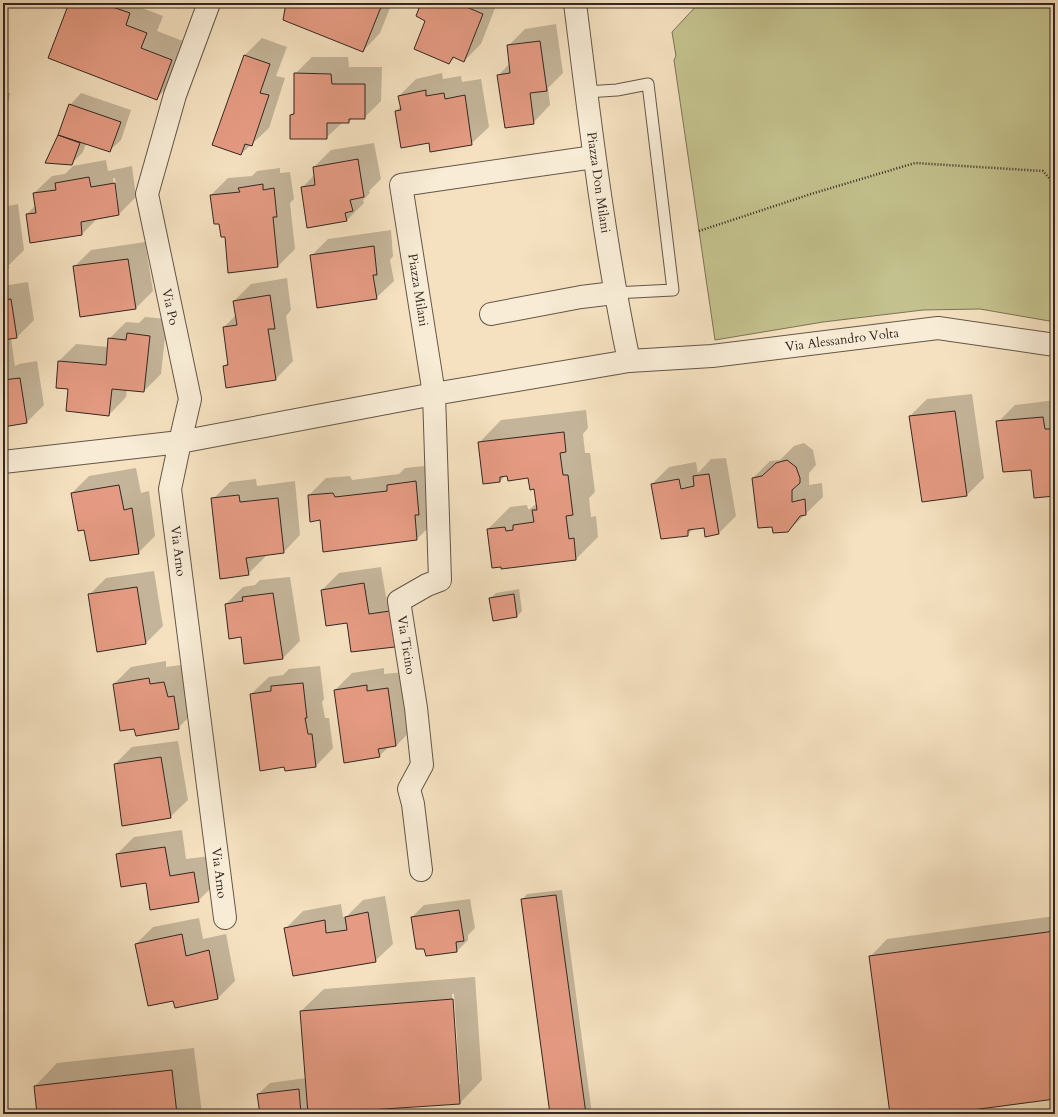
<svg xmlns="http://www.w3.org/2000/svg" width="1058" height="1117" font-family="Cardo,serif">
	<rect width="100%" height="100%" fill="#f5e1c0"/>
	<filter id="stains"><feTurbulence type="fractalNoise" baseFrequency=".005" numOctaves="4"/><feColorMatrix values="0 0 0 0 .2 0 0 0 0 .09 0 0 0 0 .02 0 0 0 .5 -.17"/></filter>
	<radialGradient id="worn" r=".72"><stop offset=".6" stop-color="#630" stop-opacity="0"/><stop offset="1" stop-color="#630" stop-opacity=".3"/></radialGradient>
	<path fill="#c3c18d" stroke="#7b7457" d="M699,3H1055V322L980,309L923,310L823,322L715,340L674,60L676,56L672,32Z"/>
	<path fill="#0003" fill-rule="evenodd" d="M70,3H144L142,8L163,16L157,31L188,43L174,81L157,98Z
		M289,3H392L380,33L363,51Z
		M422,3H497L481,44L464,61L455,57L449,63L426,20Z
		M556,24L563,73L548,88L550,105L533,123L498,76L510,63L508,46L525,29Z
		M262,38L287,47L276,76L285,78L269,128L241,154L213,144L245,55Z
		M312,57H348L349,67H382L381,101L364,118H353L349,122H343L326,138L291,115L295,111V74Z
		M442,73L443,79L461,76L462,82L481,79L489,127L471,144L430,142L396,111L401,106L399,96L416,79Z
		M3,92L10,93L3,130Z
		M81,93L131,110L121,140L109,151L86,143L83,152L71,164L46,162L59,135L70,105Z
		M374,143L381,179L369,191L370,193L363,200L364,203L347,220L308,227L302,188L315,174L314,167L331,150Z
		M106,160L108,171L132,166L136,197L119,214L98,218L82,234L31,242L27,214L36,205L34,193L52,176L65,174L73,166ZM113,178H115L118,202H116Z
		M280,168V173L290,172L294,199L290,203L295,249L278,266L226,236L219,223L211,195L228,178L252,176L257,171Z
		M18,204L24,250L7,267L3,268V207Z
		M391,230L393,256L390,260L394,281L376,298L311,256L328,239Z
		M145,242L153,291L136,308L74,267L91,250Z
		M287,278L291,310L286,316L293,361L276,379L227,387L224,366L229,362L224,327L236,315L234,301L251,284Z
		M28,282L34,320L17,337L11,338L15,366L19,364L37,361L44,405L27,422L3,426V286Z
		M145,317L167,319L161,374L144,391L127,389L126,397L109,415L70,388L59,361L76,344L108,347L109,339L126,322L139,323Z
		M972,394L984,478L967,495L910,416L927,399Z
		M1055,400V494L1054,495L1031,469L998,422L1015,405Z
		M586,410L588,428L583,434L585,453H590L595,492L589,498L591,517L596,516L598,537L576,559L488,529L510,507L527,505L528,509H530L537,503L535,488L529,477L506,475L500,481L484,483L479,443L501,420Z
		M804,443L813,450L816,465L809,473V485L822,483L823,497L788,531L773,526L753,478L770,461L780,460L794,446Z
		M726,458L736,516L718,534L705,527L694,528L687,535L652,484L669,467L696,462L698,473L711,459Z
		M433,465L434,522L417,539L321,519L309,495L326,478L350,476L352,480L399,474L405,468Z
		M136,468L141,493L149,491L155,536L138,553L85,529L72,493L89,476Z
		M256,479L257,486L295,481L300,535L283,553L265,555V557L248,574L213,499L230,482Z
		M3,525L7,550L3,554Z
		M381,567L386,597L407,595L411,629L394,646L347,622L322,590L339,573Z
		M154,571L163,626L146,643L89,595L106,578Z
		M290,577L300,641L283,658L242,636L226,604L243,587L255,585L260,580Z
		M519,589L522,611L517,616L491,598L496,593Z
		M166,661V667L181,665L195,711L178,728L121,730L114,684L131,667Z
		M320,666L324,699L322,702L325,718H329L333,748L316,766L251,694L269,677L283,675L289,669Z
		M384,668V674L405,672L413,728L396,746L389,747L379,756L335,690L352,673Z
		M178,741L188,800L170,817L115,764L132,747Z
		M182,830L186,859L211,856L215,884L198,901L146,882L117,854L134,837Z
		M562,890L592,1114H551L522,900L527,894Z
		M385,896L393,944L375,961L286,928L303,911L341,904L343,917L347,916L363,900Z
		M470,899L475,928L468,935V940L457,951L412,917L424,905Z
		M1055,916V1098L935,1114H891L870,957L887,939Z
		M199,918L203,939L226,934L235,981L218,998L174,999L136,944L153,927Z
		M475,977L482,1080L460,1103L332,1113V1111L313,1112L312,1114H309L308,1107L301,1114H261L258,1094L270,1083L306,1078L301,1011L324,989ZM452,994H454L460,1084H458Z
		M194,1048L202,1114H38L35,1086L57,1063Z"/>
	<path fill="#e59b83" stroke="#332721" d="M69,3H101L130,13L126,25L147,33L141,48L172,60L157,100L48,58Z
		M165,3H181L179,8Z
		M286,3H369L381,7L363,52L283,20Z
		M421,3H457L483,14L464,62L453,57L449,64L414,49L425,21L416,16Z
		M540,41L547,91L530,93L534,124L505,128L497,75L510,73L507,45Z
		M244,55L270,64L260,93L269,95L252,146L245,144L241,155L212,145Z
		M294,73L331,74L332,84H365V119H349V123H327V139H290V115L294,114Z
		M426,90V96L444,93L445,99L465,95L472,145L430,152L429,143L401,148L395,111L401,110L398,96Z
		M69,104L121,122L110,152L58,135Z
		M58,135L80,143L72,165L45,163Z
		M358,159L364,197L350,200L353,211L345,213L347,221L307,228L301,187L315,185L313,167Z
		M89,177L91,187L115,183L119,215L81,222L82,235L30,243L26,214L36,213L33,193L56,190L55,183Z
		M263,184V190L274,188L277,217H273L278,267L228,273L225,237H221L219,224H214L210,195L240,192L238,188Z
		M3,245L8,268L3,269Z
		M374,246L377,275H373L377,299L317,308L310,255Z
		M128,259L136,309L80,317L73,266Z
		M270,295L275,329H268L276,380L226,388L223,366L228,365L223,327L237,325L233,301Z
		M11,299L17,338L3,340V300Z
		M127,333L150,336L144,392L112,389L109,416L66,411L68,389L56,388L58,361L106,365L108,338L126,340Z
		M20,378L27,423L3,427V380Z
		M955,411L967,496L922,502L909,416Z
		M1043,417L1045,429H1052L1054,442L1055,467H1051L1055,496L1034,498L1031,470L1003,472L996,421Z
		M564,432L566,452L560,453L563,475H568L573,515L566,516L569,539L574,538L576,560L501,569V567L492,568L487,529L505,527L506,531L513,530V525L534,522L532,510H537L534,489L530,490L528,478L508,481L507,476L500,477V482L483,484L478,442Z
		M787,460L796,467L800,478V483L792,490V502L805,499L806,515L800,516L788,532L773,533L772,527L758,528L752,478L762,476L776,463Z
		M709,474L719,534L705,537L704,528L688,530V536L661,539L651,484L679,479L681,489L694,486L693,476Z
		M416,481L419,515H415L417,540L323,552L320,520L310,522L308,495L333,493L335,497L387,491V485Z
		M119,485L124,510L132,508L139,554L90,561L84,530L78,531L71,493Z
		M239,495L240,502L278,498L284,553L246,558L249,575L220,579L211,498Z
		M364,583L369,614L390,611L395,647L351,652L347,623L326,626L321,590Z
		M137,587L146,644L97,652L88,594Z
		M273,593L283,659L244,664L241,637L229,639L225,604L243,601L242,597Z
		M514,594L517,617L493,621L489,598Z
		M149,678L150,684L164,682L168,697L174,696L179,729L136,736L134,729L120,731L113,684Z
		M303,683L307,718H305L308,734H312L316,767L285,771L284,767L260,771L250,694L271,691V686Z
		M367,685V691L388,688L396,746L378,749L380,757L344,763L334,690Z
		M161,757L171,818L122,826L114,764Z
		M165,847L170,876L194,872L199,902L150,910L146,883L121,887L116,854Z
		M556,895L586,1114H550L521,899Z
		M459,910L464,941L456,942L457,952L426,956L424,949H416L411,917Z
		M368,912L376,962L293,976L284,928L325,920L326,933L347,930L345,917Z
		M1055,931V1099L942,1114H890L869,956Z
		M182,934L186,956L209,950L218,999L175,1008L173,1001L148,1006L135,944Z
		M453,999L460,1104L308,1114L300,1011Z
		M172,1070L177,1114H37L34,1086Z
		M299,1089L301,1114H260L257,1094Z"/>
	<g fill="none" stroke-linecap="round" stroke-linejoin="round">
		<defs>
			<path id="service" d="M586,92L617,90L648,84L673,290L614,293"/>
			<g id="minor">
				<path id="s1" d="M575,3C590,123 604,243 629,361"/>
				<path d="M491,314L581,297L614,293"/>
				<path d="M3,462L180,442L190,399L147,194L175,95L209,3"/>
				<path d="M421,870L413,804L409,789L422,765L416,708L399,601L427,585L440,580L434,394L401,185L594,157"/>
				<path id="s2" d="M225,918L170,489L180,442L434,394L629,361L712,356L938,328L1055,345"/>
			</g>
		</defs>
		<use href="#service" stroke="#645649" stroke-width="13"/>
		<use href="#minor" stroke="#645649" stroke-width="24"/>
		<path stroke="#332721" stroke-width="2.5" stroke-dasharray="1 2" stroke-linecap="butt" d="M699,231L811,194L915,163L1043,171L1055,185"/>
		<use href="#service" stroke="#f8ecd6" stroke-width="11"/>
		<use href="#minor" stroke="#f8ecd6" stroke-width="22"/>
	</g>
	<g text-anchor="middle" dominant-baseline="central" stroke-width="3" stroke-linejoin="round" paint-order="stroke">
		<g font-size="13" fill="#332721" stroke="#f8ecd6">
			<text stroke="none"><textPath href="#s1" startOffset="181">Piazza Don Milani</textPath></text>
			<text transform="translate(418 290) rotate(81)">Piazza Milani</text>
			<text transform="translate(170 307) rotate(78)">Via Po</text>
			<text stroke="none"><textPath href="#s2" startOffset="1151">Via Alessandro Volta</textPath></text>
			<text transform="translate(178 551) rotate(83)">Via Arno</text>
			<text transform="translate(406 645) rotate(81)">Via Ticino</text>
			<text transform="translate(219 873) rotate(83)">Via Arno</text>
		</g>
	</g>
	<rect width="1058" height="1117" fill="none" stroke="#f5e1c0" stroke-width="16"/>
	<rect x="4" y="4" width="1050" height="1109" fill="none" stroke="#332721" stroke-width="2"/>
	<rect x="8" y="8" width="1042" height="1101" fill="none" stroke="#332721"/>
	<rect width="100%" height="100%" filter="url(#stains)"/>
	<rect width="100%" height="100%" fill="url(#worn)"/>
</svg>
